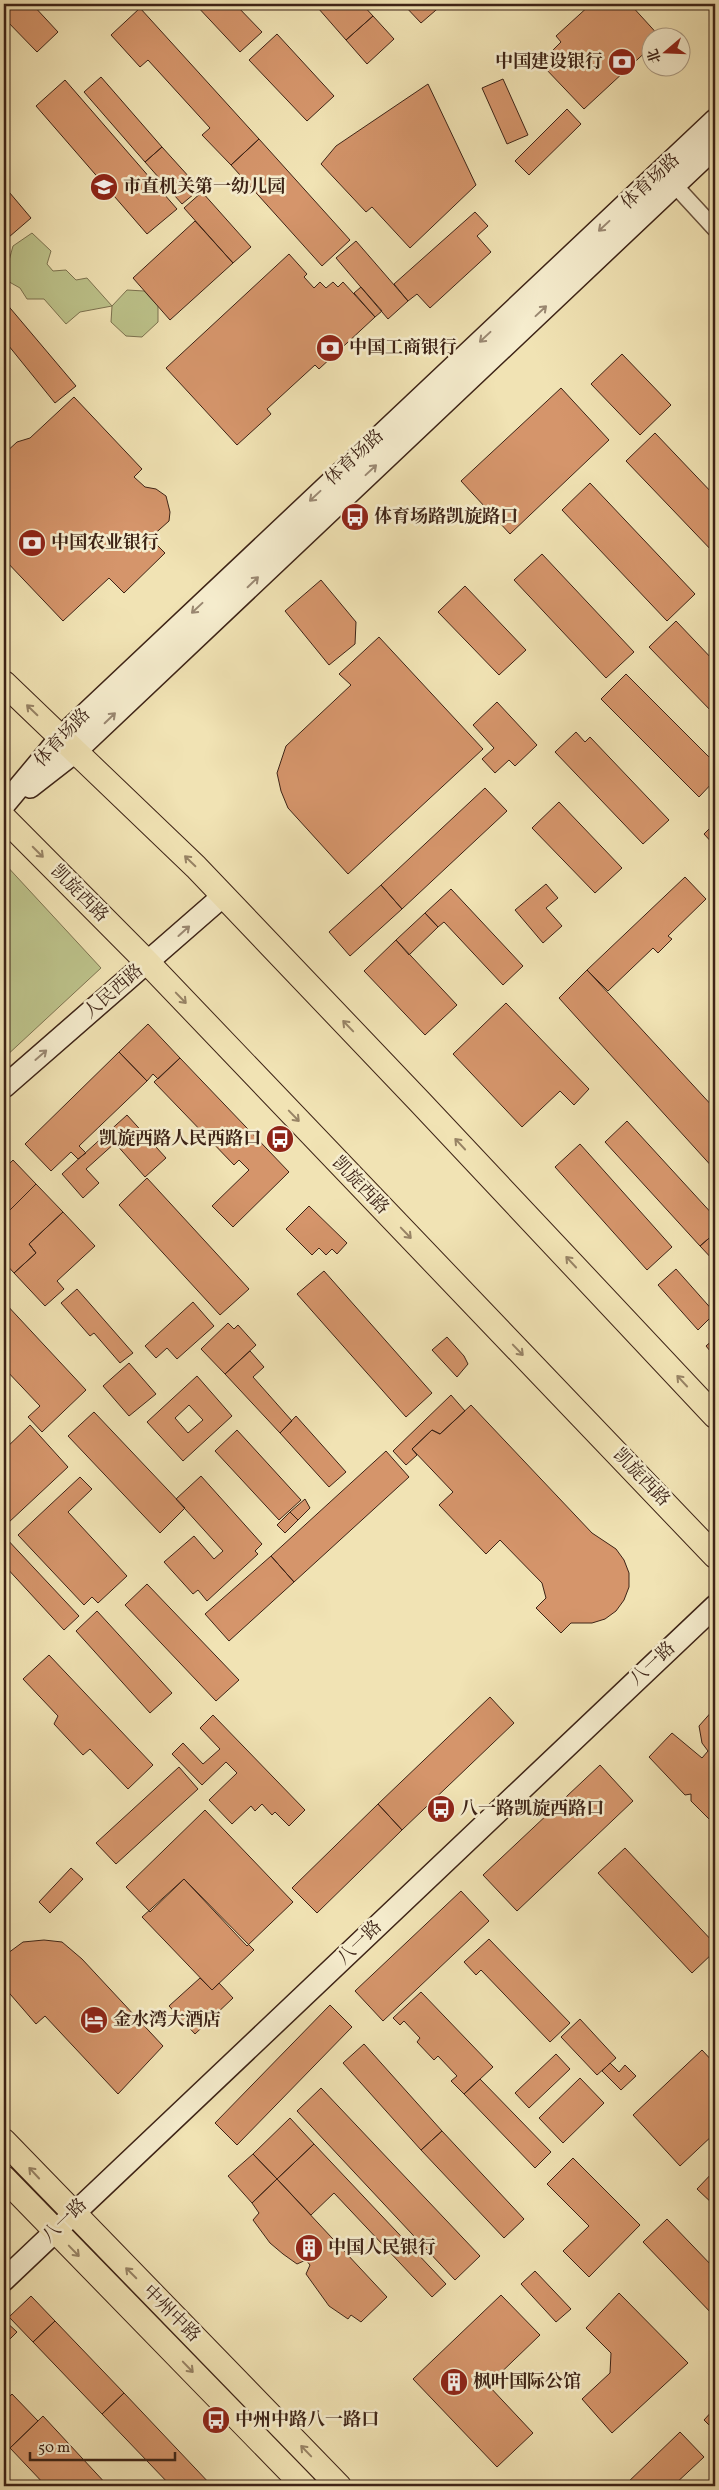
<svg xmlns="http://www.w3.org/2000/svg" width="719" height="2490" font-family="Vollkorn,'Noto Serif SC',serif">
	<rect width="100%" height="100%" fill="#f1e3b4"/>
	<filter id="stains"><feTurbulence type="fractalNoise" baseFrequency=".004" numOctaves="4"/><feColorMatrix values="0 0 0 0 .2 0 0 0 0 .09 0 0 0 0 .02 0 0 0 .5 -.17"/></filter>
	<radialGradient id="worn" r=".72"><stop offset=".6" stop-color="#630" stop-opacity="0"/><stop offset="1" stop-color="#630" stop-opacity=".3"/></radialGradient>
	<path fill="#bdc38b" stroke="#7d7350" d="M32,233L51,251L47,264L53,271L66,270L76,280L87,278L112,306L127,290L144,291L158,306V322L142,337L126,336L111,322L112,306L80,312L66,324L44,299H27L20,288L4,279L13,246Z
		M4,863L101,968L4,1058Z"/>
	<path fill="#d5956b" stroke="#3d2316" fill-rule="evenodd" d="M4,4H32L58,32L37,52L4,18Z
		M195,4H235L262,32L240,52Z
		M323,4H362L373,16L346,40L318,8Z
		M403,4H443L421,23Z
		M591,4H630L661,38H652V46L584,109L544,67L556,57L551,52L561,42L556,36Z
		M140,8L259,139L231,165L202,135L210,128L148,60L140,67L111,35Z
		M373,16L394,39L367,64L346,40Z
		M277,34L334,96L307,121L249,60Z
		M101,77L162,147L145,162L84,92Z
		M503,79L528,135L507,144L482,88Z
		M65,80L177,209L147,234L36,106Z
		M428,84L476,185L410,248L372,207L366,212L321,164L336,146Z
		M567,109L581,124L529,175L515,161Z
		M259,139L350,240L322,266L231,165Z
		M162,147L200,189L182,204L145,162Z
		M4,186L31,218L9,237L4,231Z
		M202,192L251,247L233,263L184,208Z
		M475,212L488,226L477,236L491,252L430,308L417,294L408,301L394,284Z
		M195,221L233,263L170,320L133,278Z
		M356,241L408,301L388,319L336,258Z
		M289,254L307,274L304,277L314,288L320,282L326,288L333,282L338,287L343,282L375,317L319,369L315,365L267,409L271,414L237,445L166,368Z
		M361,287L382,311L375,317L354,293Z
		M5,302L76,386L55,403L4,340Z
		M622,354L671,405L640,435L591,384Z
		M561,388L609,440L510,534L461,481Z
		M74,397L142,469L134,477L145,487L156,489L166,496L170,512L169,521L150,538L165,553L124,593L109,578L63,621L4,559V454L17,442L30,438Z
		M655,433L715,496V554L626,461Z
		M590,483L695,594L667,621L562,510Z
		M542,554L634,652L606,678L514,580Z
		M321,580L356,622L355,644L329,665L285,611Z
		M465,586L526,650L499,675L438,612Z
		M676,621L715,662V715L649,647Z
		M379,637L483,749L348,874L288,808L281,791L277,773L286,746L351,685L339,674Z
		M626,674L715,763V780L699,797L601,699Z
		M497,702L537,745L515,766L509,760L495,773L482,759L494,748L473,725Z
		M576,732L585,742L590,737L669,820L643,844L555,752Z
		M485,788L507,811L402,909L381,885Z
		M559,802L622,868L595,893L532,828Z
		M715,823V846L704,834Z
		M685,877L706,899L668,936L672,939L658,953L653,948L608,991L587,970Z
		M546,884L558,898L546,908L562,926L543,943L515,910Z
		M381,885L402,909L350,956L329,932Z
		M451,889L523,966L503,985L444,922L438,927L425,913Z
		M425,913L438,927L409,955L396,940Z
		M396,940L457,1005L425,1035L364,971Z
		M587,970L715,1109V1170L559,998Z
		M506,1003L589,1089L574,1105L560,1091L522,1127L453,1054Z
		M148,1024L180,1058L158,1079L153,1074L147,1081L119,1052Z
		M119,1052L147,1081L79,1146L86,1153L78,1159L71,1152L51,1171L25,1144Z
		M180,1058L289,1172L233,1227L212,1206L249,1170L239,1160L234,1165L154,1082Z
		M127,1115L166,1158L145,1177L115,1143L86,1169L99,1183L83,1198L62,1174Z
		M627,1121L715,1217V1233L700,1246L605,1142Z
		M580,1144L672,1247L647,1270L555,1167Z
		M13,1160L36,1184L4,1216V1169Z
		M147,1178L249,1289L220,1315L119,1205Z
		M36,1184L63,1212L29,1244L36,1253L14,1273L4,1262V1216Z
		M309,1206L347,1243L337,1254L332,1249L326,1255L319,1248L312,1255L286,1229Z
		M63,1212L95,1246L57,1281L64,1289L45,1306L14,1273L36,1253L29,1244Z
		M715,1233V1262L700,1246Z
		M676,1269L715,1313L698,1330L658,1285Z
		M324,1271L432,1393L406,1417L297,1294Z
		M77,1289L133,1353L120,1363L94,1333L90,1336L61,1303Z
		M4,1302L86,1390L42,1432L28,1417L40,1406L4,1368Z
		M193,1302L214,1326L177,1359L167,1348L156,1358L145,1346Z
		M228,1323L234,1329L238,1325L256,1345L225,1374L201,1349Z
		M447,1337L464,1356L468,1364L457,1377L432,1350Z
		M715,1338V1357L706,1346Z
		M250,1351L264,1367L253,1377L292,1421L280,1433L225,1374Z
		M129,1363L156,1394L129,1416L103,1386Z
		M197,1376L232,1416L183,1461L147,1422ZM189,1405L203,1420L188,1433L175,1418Z
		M451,1395L465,1411L440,1434L432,1430L412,1449L417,1455L406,1465L393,1451Z
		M471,1405L592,1533L616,1549L624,1560L629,1573V1587L624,1600L616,1611L605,1619L592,1623H571L561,1633L536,1608L546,1598L542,1583L500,1540L486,1554L439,1505L453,1492L412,1449L432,1430L440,1434Z
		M94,1412L185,1508L160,1533L68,1436Z
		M296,1416L346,1472L329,1487L280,1433Z
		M30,1425L68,1467L8,1523L4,1519V1450Z
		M237,1430L301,1500L279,1520L215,1451Z
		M386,1451L409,1477L294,1582L271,1556Z
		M201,1476L262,1544L255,1551L258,1554L207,1601L198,1590L193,1594L164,1562L194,1536L214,1559L223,1551L176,1499Z
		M80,1477L92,1489L68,1512L127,1576L98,1603L92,1597L84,1605L18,1535Z
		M305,1499L310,1508L298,1520L290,1512Z
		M290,1512L298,1520L285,1533L277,1525Z
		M4,1536L79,1616L64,1630L4,1565Z
		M271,1556L294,1582L229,1641L205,1614Z
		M147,1584L239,1680L216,1701L125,1605Z
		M97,1611L172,1693L150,1713L76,1631Z
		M49,1655L153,1765L128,1789L90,1749L83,1755L54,1724L58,1716L23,1679Z
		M490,1697L514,1723L402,1830L378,1804Z
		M714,1709L715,1710V1825L691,1801V1794L685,1795L649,1757L672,1733L702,1758L708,1751L702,1743L699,1726Z
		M213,1715L305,1810L289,1826L275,1812L272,1815L262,1804L255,1811L251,1806L232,1824L209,1800L237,1773L226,1762L202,1785L172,1754L183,1743L203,1764L220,1749L200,1728Z
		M600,1765L633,1801L517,1911L483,1875Z
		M179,1767L198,1789L116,1864L96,1843Z
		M378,1804L402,1830L317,1913L292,1888Z
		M205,1810L293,1902L247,1946L184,1879L150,1912L126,1887Z
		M625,1848L715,1944V1951L692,1973L598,1873Z
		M71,1868L83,1879L50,1913L39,1902Z
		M184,1879L254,1950L212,1990L142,1917Z
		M461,1891L489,1921L383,2021L355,1991Z
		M489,1939L570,2023L550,2042L481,1970L476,1975L464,1962Z
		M44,1940L62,1942L82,1959L163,2046L118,2094L45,2016L36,2024L4,1987V1956L23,1942Z
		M200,1978L212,1990L219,1983L233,1998L195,2034L169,2006Z
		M421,1992L493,2067L464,2094L451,2081L457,2076L438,2056L434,2060L417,2042L420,2038L404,2021L400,2025L393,2018Z
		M330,2005L352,2027L237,2145L215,2123Z
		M580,2019L616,2058L597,2075L561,2037Z
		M364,2044L442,2131L421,2150L343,2063Z
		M702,2050L715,2064V2133L680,2166L633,2115Z
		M556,2054L570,2069L529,2108L515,2093Z
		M610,2063L619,2072L625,2065L636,2076L621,2090L602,2071Z
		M580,2078L604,2103L563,2143L539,2118Z
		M480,2079L551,2152L535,2168L464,2094Z
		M321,2088L480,2256L455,2280L297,2111Z
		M290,2118L314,2144L277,2179L253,2154Z
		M442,2131L524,2219L504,2238L421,2150Z
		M314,2144L446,2284L432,2297L334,2193L311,2215L277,2179Z
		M253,2154L277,2179L252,2203L228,2176Z
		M573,2158L640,2225L589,2277L563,2251L589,2226L547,2184Z
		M715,2170V2206L697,2189Z
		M277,2179L387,2297L361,2322L351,2315L348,2319L329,2306L306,2274L310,2265L306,2260L297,2264L283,2254L270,2243L253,2220L259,2213L252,2203Z
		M667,2219L715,2269V2317L643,2242Z
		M535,2271L571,2309L556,2322L521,2284Z
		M619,2293L688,2363L612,2433L582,2399L610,2373L611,2353L586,2328Z
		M501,2295L540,2335L488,2385L533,2433L497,2467L413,2379Z
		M31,2296L55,2321L33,2342L9,2317Z
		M4,2320L17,2332L4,2345Z
		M55,2321L124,2393L102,2414L33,2342Z
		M124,2393L212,2486H171L102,2414Z
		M12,2394L38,2421L10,2448L4,2441V2402Z
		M715,2408V2431L704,2420Z
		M43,2416L108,2486H46L10,2448Z
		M680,2432L704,2457L673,2486H624Z"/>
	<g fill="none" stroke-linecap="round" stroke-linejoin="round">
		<defs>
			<path id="street" d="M669,179L715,229"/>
			<path id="secondary" d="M30,787L75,752L715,147
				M4,805L60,738L715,120
				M4,1087L223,896
				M4,2280L715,1606"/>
			<path id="primary" d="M4,683L196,867L420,1102L715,1416
				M4,818L148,963L715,1556
				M4,2141L339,2486
				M4,2178L304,2486"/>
		</defs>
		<use href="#street" stroke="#6a533e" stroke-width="18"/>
		<use href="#secondary" stroke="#3d2316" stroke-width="24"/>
		<use href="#primary" stroke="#3d2316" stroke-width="26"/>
		<use href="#street" stroke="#f6edce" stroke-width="15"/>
		<use href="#secondary" stroke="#f6edce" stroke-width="21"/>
		<use href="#primary" stroke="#f1e3b4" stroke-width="24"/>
	</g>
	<defs><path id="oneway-shaft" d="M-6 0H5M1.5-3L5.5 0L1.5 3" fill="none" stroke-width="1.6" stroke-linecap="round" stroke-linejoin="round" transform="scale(1.25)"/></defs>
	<g stroke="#9a8872">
		<use href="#oneway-shaft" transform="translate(604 226) rotate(137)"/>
		<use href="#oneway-shaft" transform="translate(541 311) rotate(-43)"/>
		<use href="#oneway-shaft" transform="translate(485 337) rotate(137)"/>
		<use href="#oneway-shaft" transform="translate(371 470) rotate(-43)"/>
		<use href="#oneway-shaft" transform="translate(315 496) rotate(137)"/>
		<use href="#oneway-shaft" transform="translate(253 582) rotate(-44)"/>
		<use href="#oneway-shaft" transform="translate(197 608) rotate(137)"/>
		<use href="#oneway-shaft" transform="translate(110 718) rotate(-44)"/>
		<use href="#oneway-shaft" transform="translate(184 931) rotate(-42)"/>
		<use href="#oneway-shaft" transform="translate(41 1055) rotate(-41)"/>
	</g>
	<g stroke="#978365">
		<use href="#oneway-shaft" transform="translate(32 710) rotate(-136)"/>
		<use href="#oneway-shaft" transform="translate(38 852) rotate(45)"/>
		<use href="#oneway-shaft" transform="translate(190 861) rotate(-136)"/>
		<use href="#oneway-shaft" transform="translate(181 998) rotate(46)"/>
		<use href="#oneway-shaft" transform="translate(348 1026) rotate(-134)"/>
		<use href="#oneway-shaft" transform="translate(294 1116) rotate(46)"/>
		<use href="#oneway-shaft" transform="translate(460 1144) rotate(-133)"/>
		<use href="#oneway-shaft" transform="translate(406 1233) rotate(46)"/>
		<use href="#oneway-shaft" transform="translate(571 1262) rotate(-133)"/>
		<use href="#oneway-shaft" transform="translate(518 1350) rotate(46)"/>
		<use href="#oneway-shaft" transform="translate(682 1381) rotate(-133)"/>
		<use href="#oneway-shaft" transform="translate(34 2173) rotate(-133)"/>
		<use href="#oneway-shaft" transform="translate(74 2251) rotate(46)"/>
		<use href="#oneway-shaft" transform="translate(131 2273) rotate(-135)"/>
		<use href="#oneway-shaft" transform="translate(188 2367) rotate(46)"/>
		<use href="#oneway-shaft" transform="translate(306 2451) rotate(-134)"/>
	</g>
	<defs>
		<symbol id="bank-disc" viewBox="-11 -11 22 22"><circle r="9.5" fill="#8f2418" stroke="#f6edce"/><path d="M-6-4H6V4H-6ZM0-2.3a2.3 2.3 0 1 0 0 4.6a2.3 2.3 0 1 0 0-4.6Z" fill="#fff"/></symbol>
		<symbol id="school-disc" viewBox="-11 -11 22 22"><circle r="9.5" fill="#8f2418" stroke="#f6edce"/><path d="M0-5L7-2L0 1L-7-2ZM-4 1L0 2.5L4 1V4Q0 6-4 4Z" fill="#fff"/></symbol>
		<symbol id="bus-disc" viewBox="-11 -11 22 22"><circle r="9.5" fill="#8f2418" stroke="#f6edce"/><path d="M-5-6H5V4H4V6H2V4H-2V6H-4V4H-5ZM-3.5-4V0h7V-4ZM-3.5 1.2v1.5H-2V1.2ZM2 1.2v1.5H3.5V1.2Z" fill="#fff"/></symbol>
		<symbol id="hotel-disc" viewBox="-11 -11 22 22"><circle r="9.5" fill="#8f2418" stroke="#f6edce"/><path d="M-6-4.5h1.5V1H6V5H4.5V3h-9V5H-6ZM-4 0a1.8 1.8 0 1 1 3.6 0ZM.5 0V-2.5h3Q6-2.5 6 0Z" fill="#fff"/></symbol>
		<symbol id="building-disc" viewBox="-11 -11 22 22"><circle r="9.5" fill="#8f2418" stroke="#f6edce"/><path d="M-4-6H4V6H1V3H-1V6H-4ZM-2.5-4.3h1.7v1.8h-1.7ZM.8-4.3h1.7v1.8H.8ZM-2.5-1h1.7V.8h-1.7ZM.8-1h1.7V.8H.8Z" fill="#fff"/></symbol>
	</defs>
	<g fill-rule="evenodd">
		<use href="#bank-disc" x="606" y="46" width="32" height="32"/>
		<use href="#school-disc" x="88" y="171" width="32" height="32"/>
		<use href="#bank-disc" x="314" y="332" width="32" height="32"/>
		<use href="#bus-disc" x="339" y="501" width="32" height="32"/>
		<use href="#bank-disc" x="16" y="527" width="32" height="32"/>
		<use href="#bus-disc" x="264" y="1123" width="32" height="32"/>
		<use href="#bus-disc" x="425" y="1793" width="32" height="32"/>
		<use href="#hotel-disc" x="78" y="2004" width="32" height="32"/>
		<use href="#building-disc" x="293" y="2232" width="32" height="32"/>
		<use href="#building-disc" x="438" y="2366" width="32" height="32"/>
		<use href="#bus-disc" x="200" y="2404" width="32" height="32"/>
	</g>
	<g text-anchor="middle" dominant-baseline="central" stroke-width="5" stroke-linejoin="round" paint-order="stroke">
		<g font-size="18" font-weight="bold" fill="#3d2316" stroke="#f6edce" text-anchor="start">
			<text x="603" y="62" text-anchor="end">中国建设银行</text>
			<text x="123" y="187">市直机关第一幼儿园</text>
			<text x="349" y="348">中国工商银行</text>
			<text x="374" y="517">体育场路凯旋路口</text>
			<text x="51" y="543">中国农业银行</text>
			<text x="261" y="1139" text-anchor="end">凯旋西路人民西路口</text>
			<text x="460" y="1809">八一路凯旋西路口</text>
			<text x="113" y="2020">金水湾大酒店</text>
			<text x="328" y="2248">中国人民银行</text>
			<text x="473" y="2382">枫叶国际公馆</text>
			<text x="235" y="2420">中州中路八一路口</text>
		</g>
		<g font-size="18" fill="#3d2316" stroke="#f6edce">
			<text transform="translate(651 182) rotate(-43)">体育场路</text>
			<text transform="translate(355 458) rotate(-43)">体育场路</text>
			<text transform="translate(63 738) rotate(-47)">体育场路</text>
			<text transform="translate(79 894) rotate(45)">凯旋西路</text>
			<text transform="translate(114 992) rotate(-41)">人民西路</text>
			<text transform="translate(360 1186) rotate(46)">凯旋西路</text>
			<text transform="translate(641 1478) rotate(46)">凯旋西路</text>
			<text transform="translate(653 1664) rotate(-43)">八一路</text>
			<text transform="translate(360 1943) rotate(-44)">八一路</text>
			<text transform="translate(65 2221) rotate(-44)">八一路</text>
			<text transform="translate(171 2314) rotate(45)">中州中路</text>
		</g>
	</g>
	<rect width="719" height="2490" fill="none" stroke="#f1e3b4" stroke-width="20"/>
	<rect x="5" y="5" width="709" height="2480" fill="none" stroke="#3d2316" stroke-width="2.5"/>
	<rect x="10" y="10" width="699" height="2470" fill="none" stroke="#3d2316"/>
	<g transform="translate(666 52) rotate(251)"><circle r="24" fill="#f6edce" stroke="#ac9c84"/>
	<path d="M0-4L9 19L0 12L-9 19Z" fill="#8f2418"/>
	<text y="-8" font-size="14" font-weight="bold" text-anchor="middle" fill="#3d2316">北</text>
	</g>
	<path d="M30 2452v8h145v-8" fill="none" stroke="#3d2316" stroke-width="2.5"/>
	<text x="38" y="2452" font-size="15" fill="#3d2316" stroke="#f6edce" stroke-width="4" paint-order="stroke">50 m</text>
	<rect width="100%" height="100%" filter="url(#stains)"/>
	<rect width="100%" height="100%" fill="url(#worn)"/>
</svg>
